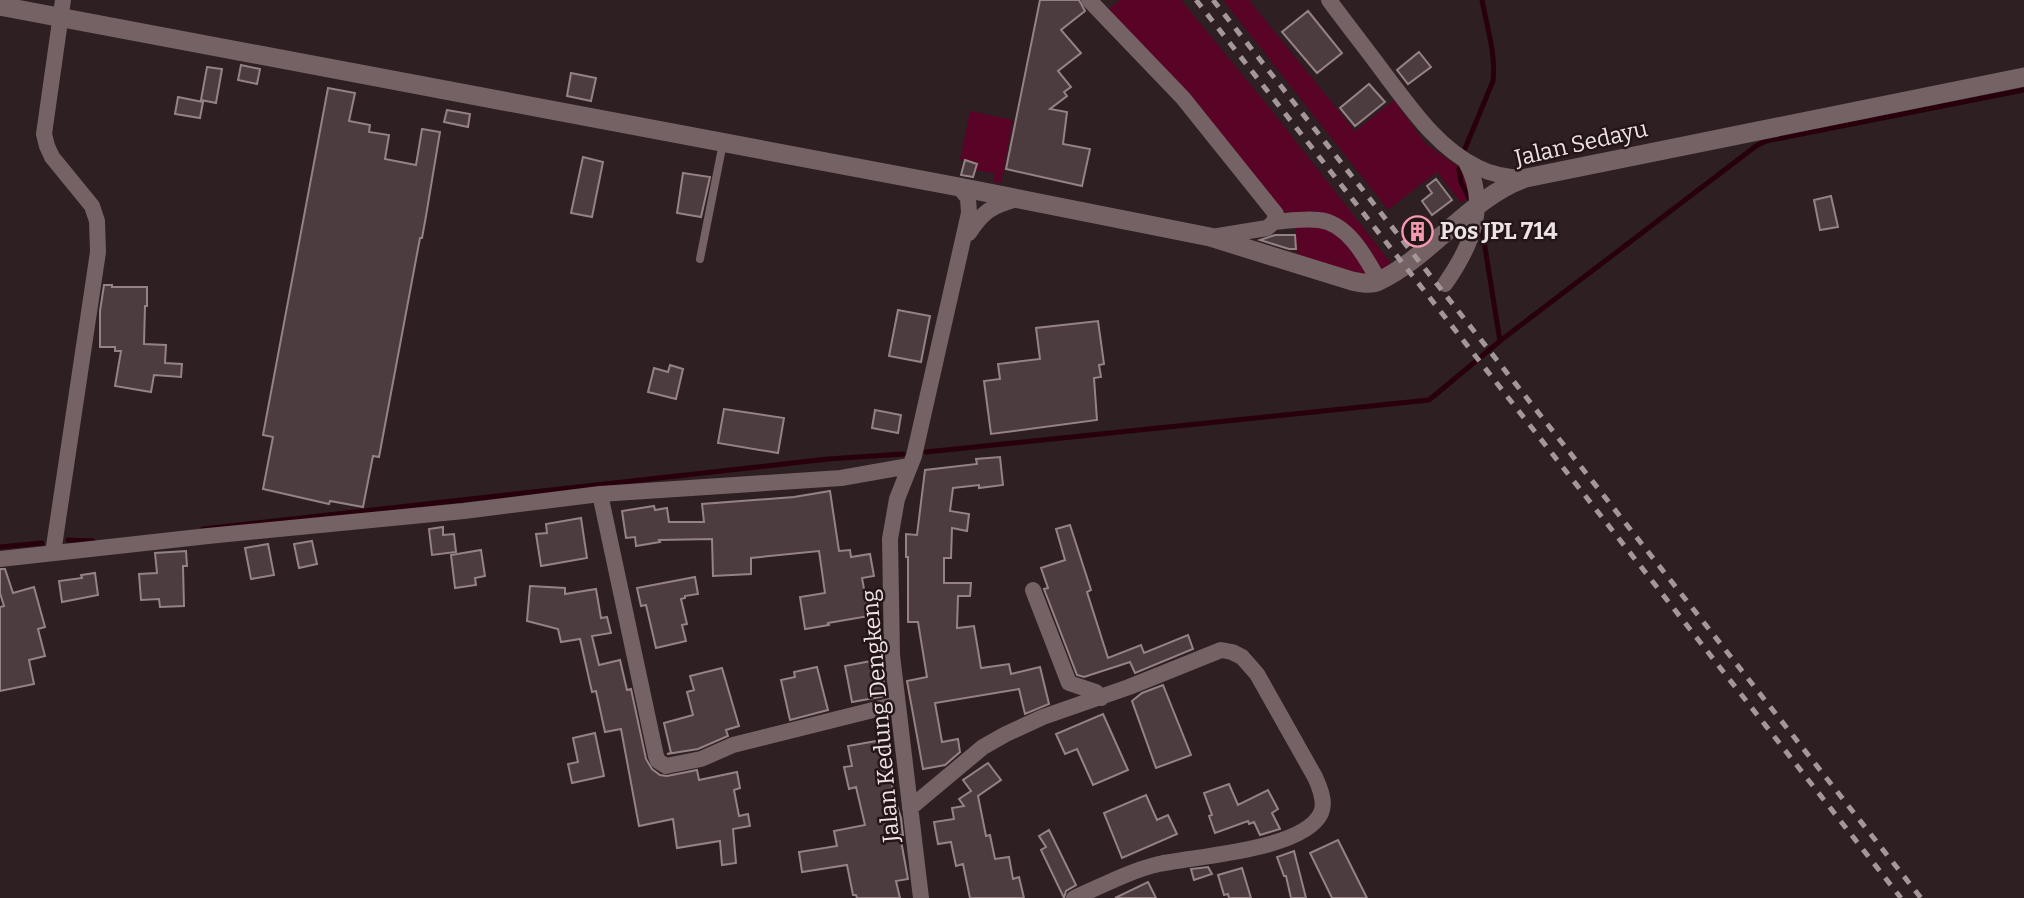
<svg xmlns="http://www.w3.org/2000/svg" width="2024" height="898" font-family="Bitter,serif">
	<rect width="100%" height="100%" fill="#2d1f22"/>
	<path fill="#590426" d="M1120,0H1181L1273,112L1391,263L1382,269C1365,248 1347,214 1317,212C1304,211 1292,214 1279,211L1105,12Z
		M1223,0H1249L1355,131L1394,100L1426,144L1463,170L1471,196L1461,203L1437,172L1388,210Z
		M970,111L1013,120L1001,183L993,182L995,174L975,170L977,163L960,160Z
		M1295,226C1341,226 1343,239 1369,273L1362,276L1297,257Z"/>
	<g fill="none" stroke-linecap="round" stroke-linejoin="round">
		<path stroke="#27000b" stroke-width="5" d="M1464,151L1493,81C1496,54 1487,27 1482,0
			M1459,169L1461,182L1471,202
			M1481,223L1500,341
			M926,452L1429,400L1500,341L1756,146L1766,141L2024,90
			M203,529L828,459L903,454
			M68,540L93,541
			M0,547L42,543"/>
	</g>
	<path fill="#4d3c3f" stroke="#958285" stroke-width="2" d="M1040,0H1079L1085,11L1061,30L1081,53L1058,71L1071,87L1064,92L1067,96L1050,109L1067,112L1063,144L1090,149L1082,186L1006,169Z
		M1308,11L1342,53L1317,73L1282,32Z
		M1419,52L1431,67L1408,84L1397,70Z
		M241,65L260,69L257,84L238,80Z
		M207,67L222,69L216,103L201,100Z
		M571,73L596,78L591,101L567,96Z
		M1369,84L1385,102L1355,126L1340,108Z
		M328,88L355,93L349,121L370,125L369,132L389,135L385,159L416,165L422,129L440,132L426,216L422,238H420L379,457L373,456L363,507L330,501L329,504L263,489L273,437L263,435Z
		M178,97L203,102L200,118L175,114Z
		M447,110L470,114L468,127L444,122Z
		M583,157L603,162L592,217L571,213Z
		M965,160L977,164L973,177L961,175Z
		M683,173L710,177L701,217L677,213Z
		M1436,179L1452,200L1432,215L1422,201L1432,193L1427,186Z
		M1831,196L1838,227L1820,230L1814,200Z
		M1275,235H1295L1296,249H1289L1260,240Z
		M104,285H112V287H147V306H145L144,344L166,345L165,363L182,364L181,377L154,375L151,392L115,386L121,351H115V347H100V311Z
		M898,310L930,316L921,362L889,356Z
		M1098,321L1104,364L1099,365L1101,377L1094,378L1097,420L991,434L984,381L1000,379L998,364L1040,359L1036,328Z
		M670,365L683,369L676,399L648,392L654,368L668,372Z
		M724,409L784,418L778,453L718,443Z
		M875,410L901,415L898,433L872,428Z
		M1000,457L1003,485L979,488V485L953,488L950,511L969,514L967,531L952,528L951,558H944V583H971L970,596H958L957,628L974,626L981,668L1009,664L1011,674L1040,667L1049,704L1025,714L1019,689L935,703L942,742L958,739L960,752L945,765L923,769L907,681L927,677L918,622H908V557H906V534L917,535L925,470L977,464L976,459Z
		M830,491L839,551L850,550L851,557L870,554L874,576L862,578L869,616L828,623L829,625L805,629L800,597L825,593L819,551L751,558V574L713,576L712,539L659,540L660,542L636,546L635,537L626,538L622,511L654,506L655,510L667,508L669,522H704L702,504L794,497Z
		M581,518L587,558L541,566L536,534L547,533L546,524Z
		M1070,525L1091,590L1087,592L1108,658L1141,645L1144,653L1188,635L1193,649L1135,673L1130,662L1084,677L1077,675L1044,589L1048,588L1041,568L1065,560L1056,529Z
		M443,527V535L454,534L456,552L432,555L429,529Z
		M312,541L317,564L299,568L294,544Z
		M268,544L274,575L251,579L245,548Z
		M481,550L485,576L475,578L476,585L455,588L451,555Z
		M186,551L187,566H183L184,606L160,607L159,599L141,600L139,574L157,573L155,553Z
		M0,569H5L13,593L34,587L45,627L38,629L45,656L29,660L34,684L0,691V607L4,606L0,593Z
		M95,573L98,595L62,602L59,581L82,578L81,575Z
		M695,577L698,594L685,596V598L681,599L687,624L682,625L686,641L656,648L646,605L641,606L637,588Z
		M530,586L565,588V594L596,589L601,618L607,617L611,633L592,636L599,665L620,660L627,690L631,689L646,759L652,769L660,775L667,776L697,770L699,780L737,772L740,788L734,790L739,816L748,814L750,826L733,829L736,863L722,865L720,841L677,848L673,819L639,826L621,729L605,732L596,691L592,692L580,639L561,642L558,629L527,621Z
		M871,661L874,679L883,677L886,696L852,702L845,666Z
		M817,667L828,710L790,720L781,680L795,677L794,672Z
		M722,668L739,726L726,730L728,736L698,749L667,754L671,753L664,723L693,715L687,692L694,690L690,676Z
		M1163,685L1191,755L1156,768L1132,701L1142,693Z
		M1103,714L1128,770L1093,785L1077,749L1065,754L1056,734Z
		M595,733L604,776L572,783L568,764L578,762L573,738Z
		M882,740L895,799L901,818L903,835H900L908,879L896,881L900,898H857L856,895H853L847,865L802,872L799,852L837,846L834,831L865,825L856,787L849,789L844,767L852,766L848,746Z
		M988,763L1001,780L978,796L986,836L990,835L995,859L1009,857L1013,879L1019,877L1024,898H970L963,864L956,866L951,842L938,844L934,822L954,819L952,808L964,806L959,799L971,791L963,780Z
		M1229,784L1238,805L1268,790L1278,809L1272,813L1280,829L1260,835L1254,822L1249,824L1248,821L1215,833L1209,816L1212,815L1204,793Z
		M1146,795L1157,820L1168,815L1177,834L1122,858L1104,813Z
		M1049,830L1076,885L1066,891L1064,898L1041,850L1046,847L1039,836Z
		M1338,840L1367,898H1332L1310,853Z
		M1294,851L1306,898H1291L1286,876H1284L1277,857Z
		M1208,867L1212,874L1194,880L1191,869Z
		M1242,868L1251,898H1229L1228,894L1224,895L1218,875Z
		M1148,882L1156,898H1115Z"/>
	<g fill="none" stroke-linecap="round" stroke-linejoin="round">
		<path stroke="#746265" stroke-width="8" d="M700,259L723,143"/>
		<path stroke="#746265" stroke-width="16" d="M1089,0L1183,98L1276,214L1274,222L1267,228L1212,237
			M1329,0C1348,26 1368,51 1387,77C1413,111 1438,148 1477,167C1492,175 1507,177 1523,178
			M1274,222C1288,221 1304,218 1319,220C1348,223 1366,258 1379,281
			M969,233C983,211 992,206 1017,199
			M1445,284C1471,247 1490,205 1466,162
			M600,494L656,756L658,761L666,766L701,759L733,745L897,704
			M53,553L98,252L97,221L92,206L52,157L47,146L44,134L63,0
			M0,559L208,536L464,511L600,494L841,478L909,466
			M1033,590L1069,683L1096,692L1101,698
			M910,808L983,747L1006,734L1043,717L1129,687L1221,650L1232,652L1242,657L1257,674L1315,777C1320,788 1326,802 1321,813C1304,850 1196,856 1159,864C1129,871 1102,886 1074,898
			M921,898L892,655L890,539L897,499L914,456L969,213L968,198L959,187"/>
		<path stroke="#746265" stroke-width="19" d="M0,6L959,187L1210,237L1352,281C1361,283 1371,285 1379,281C1430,257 1472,196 1526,178L2024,77"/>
		<path stroke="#a39799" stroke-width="5" stroke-dasharray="9 9" stroke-linecap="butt" d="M1196,0L1901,898
			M1213,0L1921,898"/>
	</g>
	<defs>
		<symbol id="building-ring" viewBox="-11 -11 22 22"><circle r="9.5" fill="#231518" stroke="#f29aae" stroke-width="1.5"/><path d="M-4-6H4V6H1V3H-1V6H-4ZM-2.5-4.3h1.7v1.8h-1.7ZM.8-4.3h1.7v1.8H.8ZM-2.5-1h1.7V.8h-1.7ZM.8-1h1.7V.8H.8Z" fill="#f29aae"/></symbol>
	</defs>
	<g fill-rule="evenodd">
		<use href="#building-ring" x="1400" y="214" width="35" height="35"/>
	</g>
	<g text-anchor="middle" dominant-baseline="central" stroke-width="5" stroke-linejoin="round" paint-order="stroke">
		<g font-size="23" fill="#ede3e5" stroke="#231518">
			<text transform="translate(1581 143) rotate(-13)">Jalan Sedayu</text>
			<text transform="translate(880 716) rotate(-95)">Jalan Kedung Dengkeng</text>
		</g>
		<g font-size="23" font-weight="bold" fill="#ede3e5" stroke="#231518" text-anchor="start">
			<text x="1440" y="231">Pos JPL 714</text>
		</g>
	</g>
</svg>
